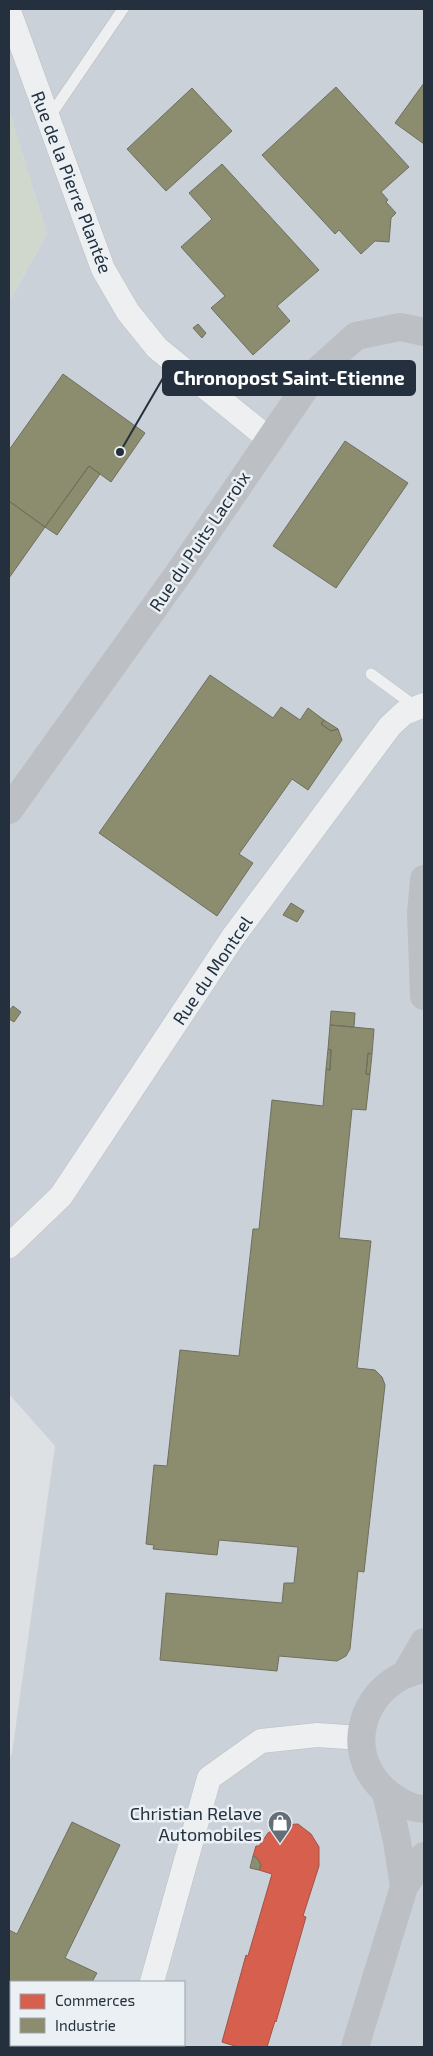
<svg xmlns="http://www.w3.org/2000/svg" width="433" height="2056" font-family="'Exo 2',sans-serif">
	<rect width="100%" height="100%" fill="#dee1e4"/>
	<path fill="#cbd1d8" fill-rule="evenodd" d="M9,9H424V2047H9V1760L12,1753L55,1446L9,1394V302L47,234L9,111ZM11,1982H184V2045H11Z"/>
	<path fill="#d0d8ce" d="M9,111L47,234L9,302Z"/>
	<path fill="#d6604d" stroke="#a15248" d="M298,1824L311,1834L319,1847V1866L303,1916L306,1917L276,2022L275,2021L267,2047H238L222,2042L246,1955L248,1956L272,1874L259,1870L261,1865L257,1858L253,1856L256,1846H259L268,1833L281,1825Z"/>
	<path fill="#8c8c6e" stroke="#6d705f" d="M424,83V144L395,123Z
		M336,87L409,167L381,192L388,200L386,202L396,213L391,218L389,242L375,241L361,254L339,230L335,234L262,155Z
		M192,88L232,131L166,191L127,149Z
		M222,164L319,270L277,306L290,321L253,355L211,308L225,296L181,247L212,219L189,193Z
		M198,324L206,333L202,338L193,328Z
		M63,374L145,433L111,482L89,466L45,527L9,501V450Z
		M345,441L408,483L336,588L273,546Z
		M89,466L100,474L57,535L45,527Z
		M9,501L45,527L9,578Z
		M210,675L273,718L281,707L300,720L308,708L324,720L321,724L331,731L338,729L342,740L308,790L292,779L239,854L253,863L217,916L99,833Z
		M324,720L338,729L331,731L321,724Z
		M291,903L304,911L297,922L283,915Z
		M13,1006L21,1012L14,1022L9,1019V1011Z
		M331,1011L355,1013L354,1027L330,1025Z
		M330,1025L374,1029L372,1054L368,1053L366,1074H370L366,1110L352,1109L339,1238L371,1241L357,1368L375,1370L382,1377L385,1385L364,1572L358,1571L350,1649L346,1656L337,1661L279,1656L277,1671L160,1660L166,1593L282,1603L284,1583H294L298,1547L219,1540L217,1555L153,1549L154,1545L146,1544L154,1465L167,1466L180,1350L239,1356L253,1229H259L272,1100L323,1106L326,1069L330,1070L331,1050L328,1049Z
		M328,1049L331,1050L330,1070L326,1069Z
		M368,1053L372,1054L370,1074H366Z
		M72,1822L120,1845L65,1958L97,1973L92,1982H11V2004L9,2003V1930L17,1934Z
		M253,1856L257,1858L261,1865L259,1870L250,1868Z"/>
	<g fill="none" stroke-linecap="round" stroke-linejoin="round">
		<defs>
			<path id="lane" d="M48,119L123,9
				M371,674L416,707"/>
			<path id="street" d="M9,11L103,269L128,312L157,348L269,439
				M9,1246L61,1196L233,937L390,726L404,713L424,705
				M152,1982L209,1778L261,1741L317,1735L361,1738
				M121,2047L123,2045"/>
		</defs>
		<use href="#lane" stroke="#bcbfc2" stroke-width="12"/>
		<use href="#street" stroke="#bcbfc2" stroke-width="25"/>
		<use href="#lane" stroke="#edeff1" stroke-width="11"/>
		<use href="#street" stroke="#edeff1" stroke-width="24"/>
		<path stroke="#bcc0c4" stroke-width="28" d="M9,810L181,570L316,372L356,336L400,327L424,332
			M424,879L421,913L424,996
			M424,1669C358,1681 337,1762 396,1799C404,1804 414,1809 424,1809
			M406,1673L424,1642
			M386,1793L397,1841L404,1887
			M355,2047L404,1887L424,1856"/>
	</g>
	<defs>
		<symbol id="shop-pin" viewBox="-11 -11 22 30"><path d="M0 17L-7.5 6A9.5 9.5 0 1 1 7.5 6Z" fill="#656e77" stroke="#eaf0f4"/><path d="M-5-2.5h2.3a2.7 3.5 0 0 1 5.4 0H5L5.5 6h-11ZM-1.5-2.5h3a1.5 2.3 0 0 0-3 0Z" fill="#fff"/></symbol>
	</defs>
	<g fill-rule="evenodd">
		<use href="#shop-pin" x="266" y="1809" width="28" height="38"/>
	</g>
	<g text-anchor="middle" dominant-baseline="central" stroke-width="5" stroke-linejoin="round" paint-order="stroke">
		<g font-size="18" fill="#24303d" stroke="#eaf0f4">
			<text transform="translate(72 182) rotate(69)">Rue de la Pierre Plantée</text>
			<text transform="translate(199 541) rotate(-56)">Rue du Puits Lacroix</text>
			<text transform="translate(212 970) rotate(-56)">Rue du Montcel</text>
		</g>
		<g font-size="18" fill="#24303d" stroke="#eaf0f4" text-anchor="end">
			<text x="262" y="1813">Christian Relave<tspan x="262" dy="21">Automobiles</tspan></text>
		</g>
	</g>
	<path fill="none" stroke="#24303d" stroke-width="2" d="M120 452L163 378"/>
	<circle fill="#24303d" stroke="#eaf0f4" stroke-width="2" cx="120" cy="452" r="5"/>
	<rect fill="#24303d" stroke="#24303d" stroke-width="2" x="163" y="361" width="252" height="34" rx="5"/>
	<g font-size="19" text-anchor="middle" font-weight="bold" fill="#fff">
		<text x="289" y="385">Chronopost Saint-Etienne</text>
	</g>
	<rect width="433" height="2056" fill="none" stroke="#24303d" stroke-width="20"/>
	<rect x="10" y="1981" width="175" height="65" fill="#eaf0f4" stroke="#9ba3ab"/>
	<rect x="20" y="1994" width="25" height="15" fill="#d6604d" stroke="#9ba3ab"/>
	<text x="55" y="2006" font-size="15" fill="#24303d">Commerces</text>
	<rect x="20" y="2018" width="25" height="15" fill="#8c8c6e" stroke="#9ba3ab"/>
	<text x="55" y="2031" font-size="15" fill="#24303d">Industrie</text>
</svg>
